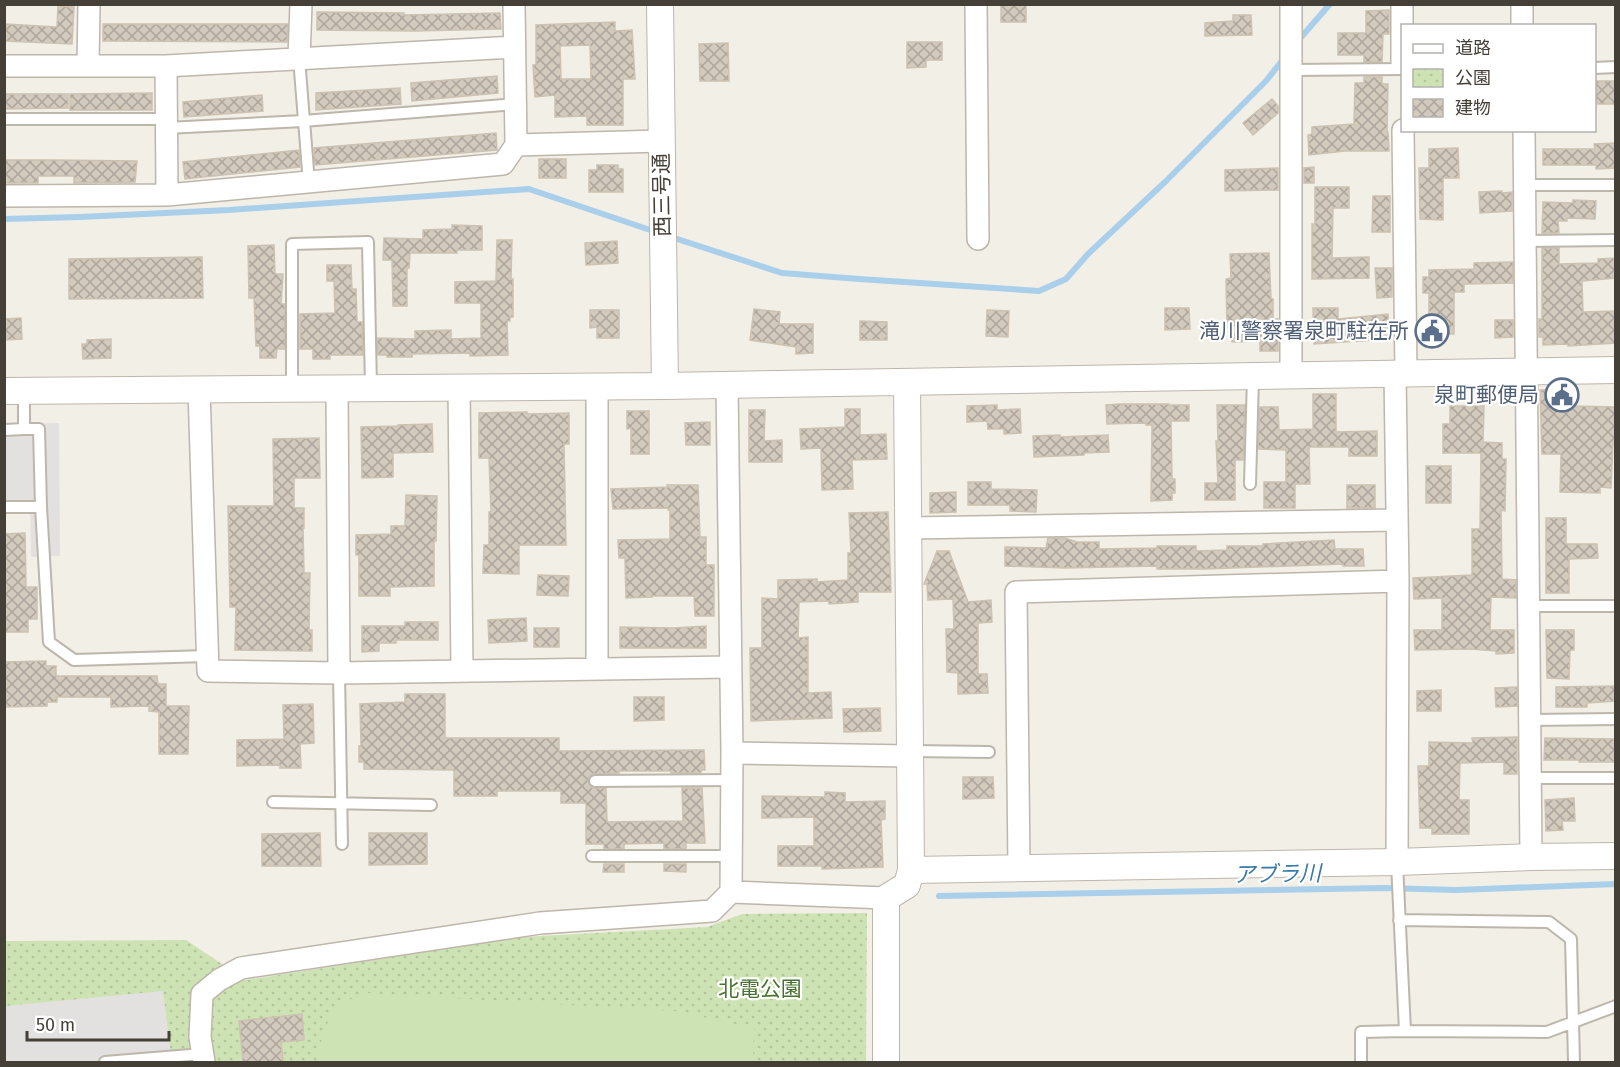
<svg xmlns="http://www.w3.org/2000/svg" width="1620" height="1067" font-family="'Fira Sans','Noto Sans JP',sans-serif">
	<defs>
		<pattern id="park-dots" width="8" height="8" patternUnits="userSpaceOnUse" patternTransform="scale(1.5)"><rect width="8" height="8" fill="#cee3b3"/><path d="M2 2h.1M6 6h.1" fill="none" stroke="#b2c49b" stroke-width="1.8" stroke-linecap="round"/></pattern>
		<pattern id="building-cross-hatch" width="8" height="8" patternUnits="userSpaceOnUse" patternTransform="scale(1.5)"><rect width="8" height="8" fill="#d3cabe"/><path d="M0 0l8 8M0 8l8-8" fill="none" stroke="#ada59b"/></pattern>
	</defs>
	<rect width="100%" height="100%" fill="#f2efe7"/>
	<path fill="url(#park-dots)" d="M867,913L866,1062H5L4,941L186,940L246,980L521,937L707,927L742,914Z"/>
	<path fill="#cee3b3" d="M366,993L675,1011L754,1028L753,1062H318V1051L327,1024L338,1004Z"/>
	<path fill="#e3e1df" d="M59,423L60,556L31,557L30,501H5L4,424Z
		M163,991L172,1062H5V1006Z"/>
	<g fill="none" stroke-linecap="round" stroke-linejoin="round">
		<path stroke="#a9cfea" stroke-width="6" d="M1297,42L1330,4
			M4,219L80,217L229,210L529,189L656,232
			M668,236L782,273L859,279L1039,291L1066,279L1088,254L1165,182L1266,81L1285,57
			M939,896L1385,888L1456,890L1616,884"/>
	</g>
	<path fill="url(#building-cross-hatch)" stroke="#cdc2b1" stroke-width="1.5" fill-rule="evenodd" d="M1001,4H1026V22H1001Z
		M58,6L74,7L72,44L5,41L6,24L57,27Z
		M1389,10V34H1383L1382,62H1364V55H1338V33H1366V11Z
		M317,12L404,13V15L500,13L501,29L414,31L317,30Z
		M1233,15H1251L1252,35L1205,36V23L1233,21Z
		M615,22V31L632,30L635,79H623V125H587V116L555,117V95L535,97L533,65H536V25ZM590,45L591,79H561L560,46Z
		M103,24H288L287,42L103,41Z
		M907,42H942V60H926V67L907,68Z
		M728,43L729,81H700L699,44Z
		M497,76L498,93L412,101L411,83Z
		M1364,77H1382V84H1388L1387,132H1388L1389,151H1345L1309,155L1308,135L1312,134V127L1354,124L1355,83H1364Z
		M1594,81H1616V104H1594Z
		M400,88L401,104L316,110V93Z
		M152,93V110H70V94Z
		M4,94H68V108L4,109Z
		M262,95L263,111L184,117L183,102Z
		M1272,99L1278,106V113L1253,135L1243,123Z
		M496,133L497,150L315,165L314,148Z
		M1616,143V168L1596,169V165H1543V149H1595L1594,144Z
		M1458,148L1459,178H1443V220L1420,219L1419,168H1429V149Z
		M299,150L300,167L185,179L183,162Z
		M539,159H566V178H539Z
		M4,160H52L137,161L135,182L74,183V176H38V183H4Z
		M597,165H618V169H623V192H589V170H597Z
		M1314,167V183H1304V168Z
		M1278,168V190L1225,191V170Z
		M1315,187H1349V208H1333L1332,258L1369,257V278L1312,279V224H1315Z
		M1502,191V193L1512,192V211L1480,213L1479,192Z
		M1373,196H1390V232H1372Z
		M1573,200L1596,201L1595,219L1567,218V221H1558L1559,233H1542L1543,202L1573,203Z
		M452,225L482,226V250H457V253H410L409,268H407V306H393L392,260H383L384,238L423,239V230L452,229Z
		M497,240H512L511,279H513V317H510V321H507L508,355L470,356V353L412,354V357H387V355H378L377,338L415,339V331L451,330V339L481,338V303H455V282L496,281Z
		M617,241L618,263L586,265L585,243Z
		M274,245L275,274H283L281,304H285V349H277L276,358H260V346H256L254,298H249L248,246Z
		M1542,248H1559V264L1598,263V259L1616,258V278L1582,281L1583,312L1616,311V343L1568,346V344L1543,345V337H1539V319H1542Z
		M1269,253L1271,299H1273V319H1278V351H1260V341L1232,342L1231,328H1227L1226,279L1231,278L1230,254Z
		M202,257L203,298L69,299V259Z
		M1513,262V283L1464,284V292H1454V334H1429V293H1423V277H1429V270L1474,269V263Z
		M327,265H351L352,289H356L357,322H362L363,355H330V359H313V349H300V314L335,313L334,281H327Z
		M1375,268H1392V297L1377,298Z
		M1165,308H1189L1190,329L1165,330Z
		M1313,308H1338V319L1388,314L1390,339L1314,344Z
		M754,309L780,312L779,324H813V353L796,354V347L750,340Z
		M590,310H619V338H597V327L590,328Z
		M987,310L1009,311L1008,337L986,336Z
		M21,318L22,339L4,340V319Z
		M1495,320H1513V337L1495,338Z
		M860,321L887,322V340H860Z
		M111,339V358L83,359L82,344H87V340Z
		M1572,389V406L1616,407V444H1613L1611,488L1600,487V493L1560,492L1561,454H1542L1540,390Z
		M1313,394H1336V432L1377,431V456H1349V447H1309L1310,484H1295V508H1264V482H1286V450L1258,449L1260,407H1278L1279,430L1313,429Z
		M1120,404H1169V405H1189V421H1171L1172,479H1175V493H1172V500L1151,501L1152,425H1146V423L1107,424L1106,405Z
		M997,405V410L1020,409L1021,433L1004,434V429H988L987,421L967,422V406Z
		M1217,405H1245L1243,460H1235V500H1205V483H1218L1216,441H1218Z
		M1450,406H1484L1483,442L1502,443V459H1506L1505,511L1501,510L1502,579L1516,580V598L1491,597L1490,630H1514V653L1496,654V651L1471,649L1415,650L1414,630H1442V598L1414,599L1413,578L1472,575V529H1480L1481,453H1443V424H1450Z
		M845,409H860V435L886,434L887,459L852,460L853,489L822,490L821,448L801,449L800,429L845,427Z
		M749,410H765L764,441L782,440V462H749Z
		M627,411H649V454H631V428L627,429Z
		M527,412V414L569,413V444H564L566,545H519V574L483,573L484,545H489V512H491L489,458H479V413Z
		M710,422V445H686L685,423Z
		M432,424L433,452L393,453V477L362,478L361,427L398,426V425Z
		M1060,435V437L1108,435L1109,452L1084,453V455L1034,457L1033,436Z
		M319,438L320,478H294V508H304V528H303L304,573H310L309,630H312V651L235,650L236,607H230L228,506H274L273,439Z
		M1426,466H1451V503H1426Z
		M968,482H991V489L1037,490L1036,512L1010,511V505H968Z
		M667,485H698L700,537H706V565H714V616H695L694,596H652V597L626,598L625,558H619L618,540L670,539V510H668V508L613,509L611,489L668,487Z
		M1347,485H1375V508H1347Z
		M956,492V512L930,513V493Z
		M406,495L437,496L436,541H434V586L390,587V596H359V555H356V535L391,534V526H405Z
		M888,512L891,592H858V602L829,604V601L799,602L798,638L808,637V693L831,692L832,718L751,721L750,648H762V598L778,599V580L817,579V582L848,580V553H851L849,513Z
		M1546,518H1566V544H1597L1598,558L1569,559V593H1546Z
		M25,533L26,587H37V619H28V632H4V534Z
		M1048,538H1065L1077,542H1099V549L1157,548V546H1196V551L1227,550V546H1263V544L1334,540L1335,549H1363L1364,566H1343V564L1206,569H1157V566L1065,568L1005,566V547L1046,548Z
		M937,551H949L968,602L991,600L992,622L978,623V674H987L988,693L958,694V673L947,672L946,629H954L953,599L928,600L927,584H924Z
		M538,575L569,576L568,596L537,595Z
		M526,618L527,641L489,643L488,620Z
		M405,622H438V640H396V643H379V651L362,652V626H405Z
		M706,626V648H620V627L673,628Z
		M534,628H559V647H534Z
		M1546,630H1574V650H1570L1569,679L1547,678Z
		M46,661V666H56V676H157L158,684H166V706H189L188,754H159V712L149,711V706L111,707V697H57V702H47V706L4,707V662Z
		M1616,686V701L1587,703V707H1556V687Z
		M1517,687V706L1496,707L1495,688Z
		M1441,690V711H1417V691Z
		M405,694H445V738H559V751L704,750L705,770H701V773H671V771H619V773L592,774L589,777L588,782L592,788H606L607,822L683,821L682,788H702L705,843H686V849H664V843L624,844V849H604V844H586V803H561V791H497V796H454V770L364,769V762H359V746H361L360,704L405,702Z
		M634,697H664V720L634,721Z
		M313,704L314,743L300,744L301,768H280V765L237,766V740L284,739L283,705Z
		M880,708L881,731L844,732L843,709Z
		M1517,737V774H1504V762L1460,763L1459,800H1469V834H1432V828H1420L1418,766H1429V742L1473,743L1472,738Z
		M1545,738L1616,739V762H1579V760H1544Z
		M963,777H993L994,798L963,799Z
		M825,792L845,793V802L885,801V819L881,820L883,867L822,869V866H778V846H814V817L762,818V796L825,797Z
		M1574,798L1575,821H1562L1563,830L1546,831L1545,800Z
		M320,833L321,866H262V834Z
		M369,833H427V864L369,865Z
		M604,864H624V872H603Z
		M664,864H686V872L664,871Z
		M302,1014L304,1040L281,1042L283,1062H243L239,1021Z"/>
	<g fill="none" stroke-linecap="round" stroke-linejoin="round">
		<defs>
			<path id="service" d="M299,58L309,183
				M1594,68L1616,67
				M1291,70L1402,69
				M4,119H166
				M166,128L303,121L515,104
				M1524,185H1616
				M1525,241L1616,240
				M292,389V244L368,242L371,388
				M24,429H39L41,507
				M4,430L24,429V392
				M1250,484L1253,377
				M4,507H41L49,642L74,660L207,656
				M1529,606H1616
				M339,673L342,844
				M1530,720L1616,719
				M911,751L989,752
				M1530,778H1616
				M595,781L732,780
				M273,802L431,805
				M592,856H731
				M1399,920L1549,922L1571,939L1574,1062
				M1405,1031L1547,1032L1616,1006
				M105,1062L203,1054
				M1361,1062V1032L1405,1031L1397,863"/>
			<path id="minor" d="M976,4L978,239
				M1402,4V63
				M1522,4V26
				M299,58L301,4
				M4,66H166L514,47
				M88,66L89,4
				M166,66L167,195
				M1403,130L1406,374
				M1524,130L1531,857
				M516,145L661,141
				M4,196L167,195L503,164L516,145L514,4
				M1395,374L1398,581L1397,862
				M1291,376V4
				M597,385V669
				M459,387L462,671
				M337,389L339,673L730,667
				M199,390L208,671L339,673
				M909,528L1397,520
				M732,753L909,756
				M1019,868L1016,592L1398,581
				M731,892L886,898
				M204,1062L200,1037L202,994L219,980L241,968L540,923L712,911L731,892L732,753L727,385"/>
			<path id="tertiary" d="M660,4L665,386
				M4,391L665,386L1616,370
				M911,870L1397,862L1531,857L1616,856
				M886,1062V898L907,885L911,870L907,382"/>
		</defs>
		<use href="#service" stroke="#bdb6ab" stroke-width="14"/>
		<use href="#minor" stroke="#bdb6ab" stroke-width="24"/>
		<use href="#tertiary" stroke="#bdb6ab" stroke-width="28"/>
		<use href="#service" stroke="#fff" stroke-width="10"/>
		<use href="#minor" stroke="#fff" stroke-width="21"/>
		<use href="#tertiary" stroke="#fff" stroke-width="26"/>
	</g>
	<defs>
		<symbol id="civic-ring" viewBox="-11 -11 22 22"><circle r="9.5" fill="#fff" stroke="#5c6f8a" stroke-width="1.5"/><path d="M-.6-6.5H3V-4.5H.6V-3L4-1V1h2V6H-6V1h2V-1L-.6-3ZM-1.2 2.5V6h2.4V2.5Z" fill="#5c6f8a"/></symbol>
	</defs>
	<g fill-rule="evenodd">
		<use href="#civic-ring" x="1413" y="312" width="38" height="38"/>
		<use href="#civic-ring" x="1543" y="376" width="38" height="38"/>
	</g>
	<g text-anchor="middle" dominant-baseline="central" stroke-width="4.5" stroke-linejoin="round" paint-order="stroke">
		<g font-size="21" fill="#443f37" stroke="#fff">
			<text transform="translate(662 195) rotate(-91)">西三号通</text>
		</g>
		<g font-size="21" fill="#4e5e75" stroke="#fff" text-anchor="end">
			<text x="1409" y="331">滝川警察署泉町駐在所</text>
			<text x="1539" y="395">泉町郵便局</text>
		</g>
		<g font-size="21" fill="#49712f" stroke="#fff">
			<text x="760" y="989">北電公園</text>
		</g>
		<g font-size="22" font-style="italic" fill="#3979a7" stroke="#fff">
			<text transform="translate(1277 874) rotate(-1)">アブラ川</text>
		</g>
	</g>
	<rect width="1620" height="1067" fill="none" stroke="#443f37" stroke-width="12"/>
	<rect x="1401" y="24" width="195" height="108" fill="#ffffff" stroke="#b4b2af" stroke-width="1.5"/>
	<rect x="1413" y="44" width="30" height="9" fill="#ffffff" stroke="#b4b2af" stroke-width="1.5"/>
	<text x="1455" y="54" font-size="18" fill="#443f37">道路</text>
	<rect x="1413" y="69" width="30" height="18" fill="url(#park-dots)" stroke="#b4b2af" stroke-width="1.5"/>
	<text x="1455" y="84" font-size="18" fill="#443f37">公園</text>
	<rect x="1413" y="99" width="30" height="18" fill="url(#building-cross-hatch)" stroke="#b4b2af" stroke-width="1.5"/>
	<text x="1455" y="114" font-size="18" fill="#443f37">建物</text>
	<path d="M27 1031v9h142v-9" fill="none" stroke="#443f37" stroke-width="3"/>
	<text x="36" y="1031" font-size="18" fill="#443f37" stroke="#ffffff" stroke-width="4.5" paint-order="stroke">50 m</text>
</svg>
